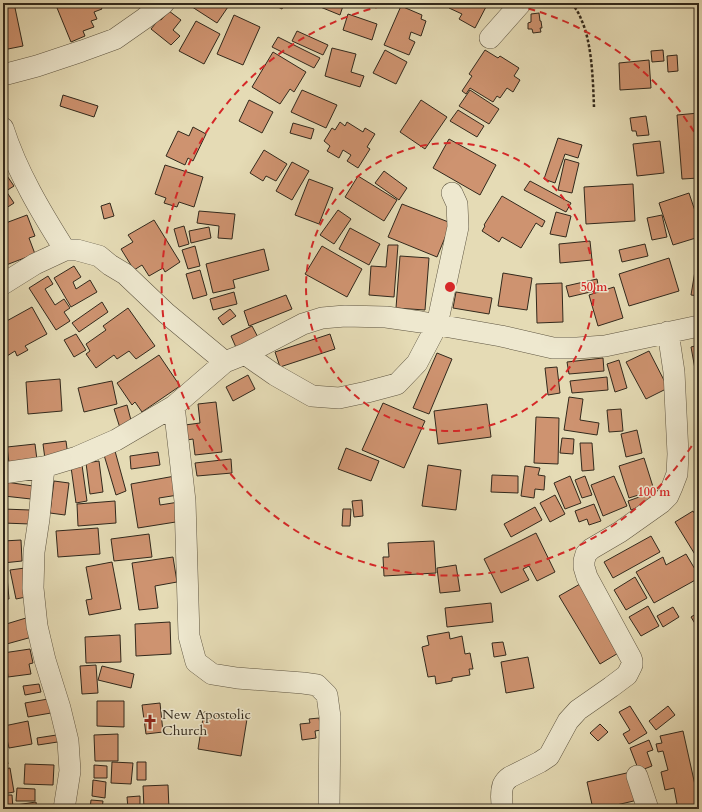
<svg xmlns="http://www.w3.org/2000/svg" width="702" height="812" font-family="Cardo,serif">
	<rect width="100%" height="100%" fill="#e5dbb5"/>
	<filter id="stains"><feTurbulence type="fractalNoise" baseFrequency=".005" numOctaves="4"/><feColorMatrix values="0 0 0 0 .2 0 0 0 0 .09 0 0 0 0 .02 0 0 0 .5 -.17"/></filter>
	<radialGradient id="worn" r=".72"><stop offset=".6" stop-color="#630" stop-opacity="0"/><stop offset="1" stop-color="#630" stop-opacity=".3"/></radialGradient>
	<path fill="#ce9370" stroke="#32291c" d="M6,3H14L23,46L3,50V4Z
		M55,3H99L102,9L94,12L97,19L91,21L94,27L83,31L85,36L71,42Z
		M186,3H237L234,7L230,4L217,23Z
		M270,3H285L282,9Z
		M313,3H344L340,15L313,4Z
		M452,3H488L475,28L459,19L462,14L449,8Z
		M401,6L422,15L421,19L426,21L421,36L411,32L409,39L415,42L409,55L384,45Z
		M169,11L181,20L173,30L180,36L171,45L151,29L159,19L161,20Z
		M539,13L540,21H541L542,28H540L541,32L533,33L532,29H528V23L531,22V14Z
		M348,14L377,24L372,40L343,30Z
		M234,15L260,27L243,65L217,54Z
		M196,21L220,34L204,64L179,51Z
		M297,31L328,45L323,55L292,41Z
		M278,37L320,58L314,68L272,47Z
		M332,48L356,54L351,72L364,76L360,87L325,76Z
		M385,50L407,62L396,84L373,73Z
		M485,50L498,58L500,56L519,68L514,76L520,80L513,92L507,88L500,98L497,96L493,102L470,88L466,94L462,91L472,76L469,74Z
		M663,50L664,61L652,62L651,51Z
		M273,52L306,72L294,92L290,89L280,104L252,87Z
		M677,55L678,71L668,72L667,56Z
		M649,60L651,88L620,90L619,63Z
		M302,90L337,105L326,128L291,112Z
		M470,90L499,109L489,124L459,106Z
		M63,95L98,106L94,117L60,106Z
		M249,100L273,112L262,133L239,121Z
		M421,100L447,117L425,149L400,132Z
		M458,110L484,126L477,137L450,121Z
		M699,113V178L682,179L677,115Z
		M646,116L649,135L637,136L636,131H632L630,118Z
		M340,122L345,126L347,122L363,132L365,128L375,134L367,147L370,149L358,168L347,161L351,155L343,150L339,158L327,151L330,146L324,141L332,128L335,130Z
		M293,123L314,129L311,139L290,133Z
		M193,127L206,134L193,161L188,158L185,165L166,156L178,131L189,136Z
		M558,138L582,145L578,158L565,154L555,183L544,179Z
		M449,139L496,165L480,195L433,168Z
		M660,141L664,173L637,176L633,144Z
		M264,150L287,164L276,181L266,176L263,181L250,173Z
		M565,159L579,163L572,193L558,190Z
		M292,162L309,171L292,200L276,191Z
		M165,165L203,177L194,207L179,202L177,207L164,203L166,198L155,194Z
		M3,170L14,186L6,191L14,203L3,210Z
		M384,171L407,188L399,200L375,183Z
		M358,176L397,200L384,221L345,197Z
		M309,179L333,188L319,224L295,215Z
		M530,181L571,203L566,212L524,190Z
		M633,184L635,221L586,224L584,187Z
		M689,193L699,223V237L673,245L659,203Z
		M502,196L545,221L542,227L536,223L521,248L502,237L499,242L482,231L485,226L484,225Z
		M110,203L114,216L104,219L101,206Z
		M402,204L451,223L437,257L388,237Z
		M338,210L351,219L334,244L320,235Z
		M199,211L235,214L232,239L218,238L219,226L197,223Z
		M556,212L571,216L566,237L550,234Z
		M27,215L35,236L29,238L35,254L6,265L3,258V224Z
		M662,215L667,237L652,240L647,218Z
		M154,220L180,262L165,272L163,268L149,276L142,265L134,270L121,249L133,242L128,235Z
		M184,226L189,244L179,247L174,229Z
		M209,227L211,238L191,243L189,231Z
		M350,228L380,244L369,265L339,249Z
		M590,241L592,260L560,263L559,244Z
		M645,244L648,256L622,262L619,250Z
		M388,245H398L394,297L369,295L371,266L386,267Z
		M195,246L200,266L188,269L182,250Z
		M322,246L362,269L347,297L305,274Z
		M264,249L269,270L233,280L235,288L213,293L206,264Z
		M400,256L429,258L425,310L396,308Z
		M669,258L679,291L629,306L619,274Z
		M697,259L699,260V296L691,295Z
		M74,266L81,277L73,282L76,289L90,280L97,292L71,307L54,278Z
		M200,270L207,295L193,299L186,274Z
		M503,273L532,278L527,310L498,306Z
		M48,276L53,284L45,289L55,305L64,299L70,308L64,312L70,321L56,330L29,288Z
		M597,279L599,290L569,297L566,286Z
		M562,283L563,322L537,323L536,284Z
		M614,287L623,318L598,326L589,295Z
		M234,292L237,304L213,310L210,299Z
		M456,292L492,298L489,314L453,308Z
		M286,295L292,309L249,326L244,311Z
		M102,302L108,312L79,332L72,323Z
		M32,307L47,334L25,346L28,350L17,356L15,351L7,356L3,348V323Z
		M128,308L155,346L136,359L129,351L117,359L114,355L96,368L86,354L90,351L86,344L106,330L103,326Z
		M230,309L236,316L223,325L218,318Z
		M252,326L260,341L238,352L231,336Z
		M76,334L86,350L74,357L64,340Z
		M330,334L335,349L280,367L275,352Z
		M699,345V368L695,369L691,347Z
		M649,351L668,388L646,399L626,362Z
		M437,353L452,359L429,414L413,408Z
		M159,355L180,386L142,412L135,402L132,405L117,383Z
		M603,358L604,371L569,374L567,362Z
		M619,360L627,388L615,392L607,364Z
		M557,367L560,393L548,395L545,368Z
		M248,375L255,389L233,401L226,387Z
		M607,377L608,390L572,393L570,381Z
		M60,379L62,411L28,414L26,382Z
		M112,381L117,404L84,412L78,388Z
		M569,397L583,399L580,420L599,423L597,435L564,430Z
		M216,402L222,452L195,455L193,439L187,440L185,425L200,423L198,404Z
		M383,403L425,421L404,468L362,450Z
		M487,404L491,437L438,444L434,411Z
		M127,405L132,424L120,428L114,409Z
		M621,409L623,431L609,432L607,410Z
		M536,417L559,418L558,464L534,463Z
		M637,430L642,453L626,457L621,434Z
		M562,438L574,439L573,454L560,453Z
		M66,441L68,456L45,459L43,444Z
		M580,443H592L594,470L582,471Z
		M35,444L37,460L9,463L7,447Z
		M346,448L379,461L371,481L338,469Z
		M115,451L126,491L116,495L104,455Z
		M158,452L160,465L131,469L130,456Z
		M644,458L654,490L629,498L619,466Z
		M231,459L232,473L197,476L195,463Z
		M99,461L103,492L90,494L86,463Z
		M82,465L87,501L76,503L71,467Z
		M428,465L461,470L456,510L422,506Z
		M525,466L540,468L538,475L545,476L544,490L535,489L534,498L521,496Z
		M492,475L518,476V493L491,492Z
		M175,476L178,495L159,498L160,505L179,502L182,521L138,528L131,484Z
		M570,476L581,503L565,509L554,483Z
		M585,476L592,495L582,498L575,480Z
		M614,476L627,506L603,516L591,485Z
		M54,481L69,483L65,515L50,513Z
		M6,482L33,486L31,499L4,496Z
		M659,490L662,498L631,510L628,501Z
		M555,495L565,514L550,522L540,503Z
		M362,500L363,516L354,517L352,501Z
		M115,501L116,523L78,526L77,504Z
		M594,504L601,521L589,525L587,519L579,522L575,511Z
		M535,507L542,520L511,537L504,524Z
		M3,509L30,510V524L3,523Z
		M343,509H351L350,526H342Z
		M693,511L699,521V561L675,522Z
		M98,528L100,554L58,557L56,531Z
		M536,533L555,572L537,581L529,566L523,569L529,580L501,593L484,559Z
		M149,534L152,557L114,561L111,539Z
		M651,536L660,552L613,578L604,562Z
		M21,540L22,561L3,563V541Z
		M434,541L436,573L384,576L383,557H389L388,543Z
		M686,554L699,576V578L654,603L636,572L663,557L666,565Z
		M173,557L177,582L155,586L158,608L139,610L132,563Z
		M112,562L121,609L89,615L86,600L92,599L86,567Z
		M3,565H6L9,599H3Z
		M456,565L460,591L440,593L437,568Z
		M25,568L31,596L16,599L10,570Z
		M635,577L647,598L626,610L614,590Z
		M699,581V591L694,583Z
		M580,584L620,652L600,664L559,596Z
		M491,603L493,622L447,627L445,608Z
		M648,606L659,626L641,636L629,617Z
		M673,607L679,617L663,627L657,616Z
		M699,612V630L691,617Z
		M26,618L32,637L3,645V625Z
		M170,622L171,654L136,656L135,624Z
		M449,632L450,639L462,636L465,654L470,653L473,669H469L470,675L452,678V681L436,684L435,676L428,677L422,647L429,645L427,636Z
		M120,635L121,662L86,663L85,637Z
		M503,642L506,655L494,657L492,643Z
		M30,649L33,663L29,664L31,674L8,677L7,668H3V653Z
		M528,657L534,688L506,693L501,662Z
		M96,665L98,693L82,694L80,666Z
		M102,666L134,674L131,688L98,680Z
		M39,684L41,692L25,695L23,686Z
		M48,699L51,713L28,717L25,703Z
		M97,701H124V727L97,726Z
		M160,703L163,732L146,734L142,705Z
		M630,706L647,733L629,744L623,734L630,730L619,712Z
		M668,706L675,715L656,730L649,721Z
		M204,712L247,719L241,756L198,749Z
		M319,718L321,730L315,731L316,738L302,740L300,724L310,723L309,719Z
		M28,721L32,744L9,748L4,726Z
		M600,724L608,732L598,741L590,733Z
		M683,731L699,803V809H667L666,806L677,804L674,788L665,790L661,772L668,770L663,751L658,752L656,744L662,743L660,736Z
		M63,734L64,741L38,745L37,738Z
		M118,734V761H95L94,735Z
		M3,737L8,764L3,765Z
		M649,740L653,750L647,752L652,766L639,771L630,748Z
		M112,762L133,763L131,784L111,783Z
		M137,762H146V780H137Z
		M25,764L54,765L53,785L24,784Z
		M94,765L107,766V778H94Z
		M10,768L14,792L3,794V769Z
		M631,772L638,800L599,809H593L587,782Z
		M93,780L106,782L105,798L92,796Z
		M168,785L169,809H144L143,786Z
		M17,788L35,789V801H16Z
		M3,795H12L13,809H3Z
		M140,796V809H128L127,797Z
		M91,800L103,801L102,809H90Z
		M36,802L37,809H16V805Z"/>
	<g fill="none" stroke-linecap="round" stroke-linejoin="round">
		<defs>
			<path id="minor" d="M490,38L521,3
				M3,75L37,66L82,51L115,39L145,18L164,3
				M3,128C17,172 41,212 65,250
				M3,284L35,264L65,250H77L99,256L110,265L125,274L166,313L225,362
				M245,354L275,375L312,396L339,398L367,392L397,384L417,363L437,325L458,227L457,204L452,193
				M174,406L185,501L189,636L196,662L212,674L237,678L303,683L317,685L327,695L330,717L329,809
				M44,467L39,519L34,552L33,588L37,626L45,660L60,708L68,741L70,771L64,809
				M3,473L44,467L77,457L116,440L174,406L225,362L245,354L303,324L322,318L345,316L386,317L421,322L501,336L553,348H577L605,346L699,326
				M637,776L648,809
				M503,809C501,802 501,791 503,785C505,781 507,779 510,777L540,762L549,756L568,721L578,710L611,687L627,675L632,665V661L631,658L587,577L584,567V561L586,554L591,549L620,532L661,503L668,496L672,487L677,474L678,454L674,372L668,332"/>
		</defs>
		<use href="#minor" stroke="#5f5642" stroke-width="22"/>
		<path stroke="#32291c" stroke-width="2.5" stroke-dasharray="3 2" stroke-linecap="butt" d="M572,3C575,8 579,13 581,19C592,42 593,81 594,107"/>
		<use href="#minor" stroke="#eee8cf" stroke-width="21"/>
	</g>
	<g fill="none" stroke="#d62828" stroke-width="2" stroke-dasharray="7 5">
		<circle cx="450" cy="287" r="144"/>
		<path d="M698 436A289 289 0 1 1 395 3M505 3A289 289 0 0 1 698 138"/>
	</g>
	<defs>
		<symbol id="church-bare" viewBox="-9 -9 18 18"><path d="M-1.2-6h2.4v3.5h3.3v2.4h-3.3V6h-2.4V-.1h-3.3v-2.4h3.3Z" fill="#8f2418" stroke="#eee8cf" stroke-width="2.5" paint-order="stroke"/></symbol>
	</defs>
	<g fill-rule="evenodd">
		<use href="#church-bare" x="139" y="711" width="22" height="22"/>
	</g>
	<g text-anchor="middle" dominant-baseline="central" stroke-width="3" stroke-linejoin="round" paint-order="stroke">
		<g font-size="14" fill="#32291c" stroke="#eee8cf" text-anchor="start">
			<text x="162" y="714">New Apostolic<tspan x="162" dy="16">Church</tspan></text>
		</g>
	</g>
	<circle cx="450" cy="287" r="6" fill="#d62828" stroke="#eee8cf" stroke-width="2"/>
	<g font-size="12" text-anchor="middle" font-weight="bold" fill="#d62828" stroke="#eee8cf" stroke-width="3" stroke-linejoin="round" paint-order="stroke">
		<text x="594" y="291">50 m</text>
		<text x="654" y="496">100 m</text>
	</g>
	<rect width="702" height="812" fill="none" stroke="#e5dbb5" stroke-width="16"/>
	<rect x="4" y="4" width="694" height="804" fill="none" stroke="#32291c" stroke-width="2"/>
	<rect x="8" y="8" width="686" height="796" fill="none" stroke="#32291c"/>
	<rect width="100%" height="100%" filter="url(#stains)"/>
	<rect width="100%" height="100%" fill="url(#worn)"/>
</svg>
